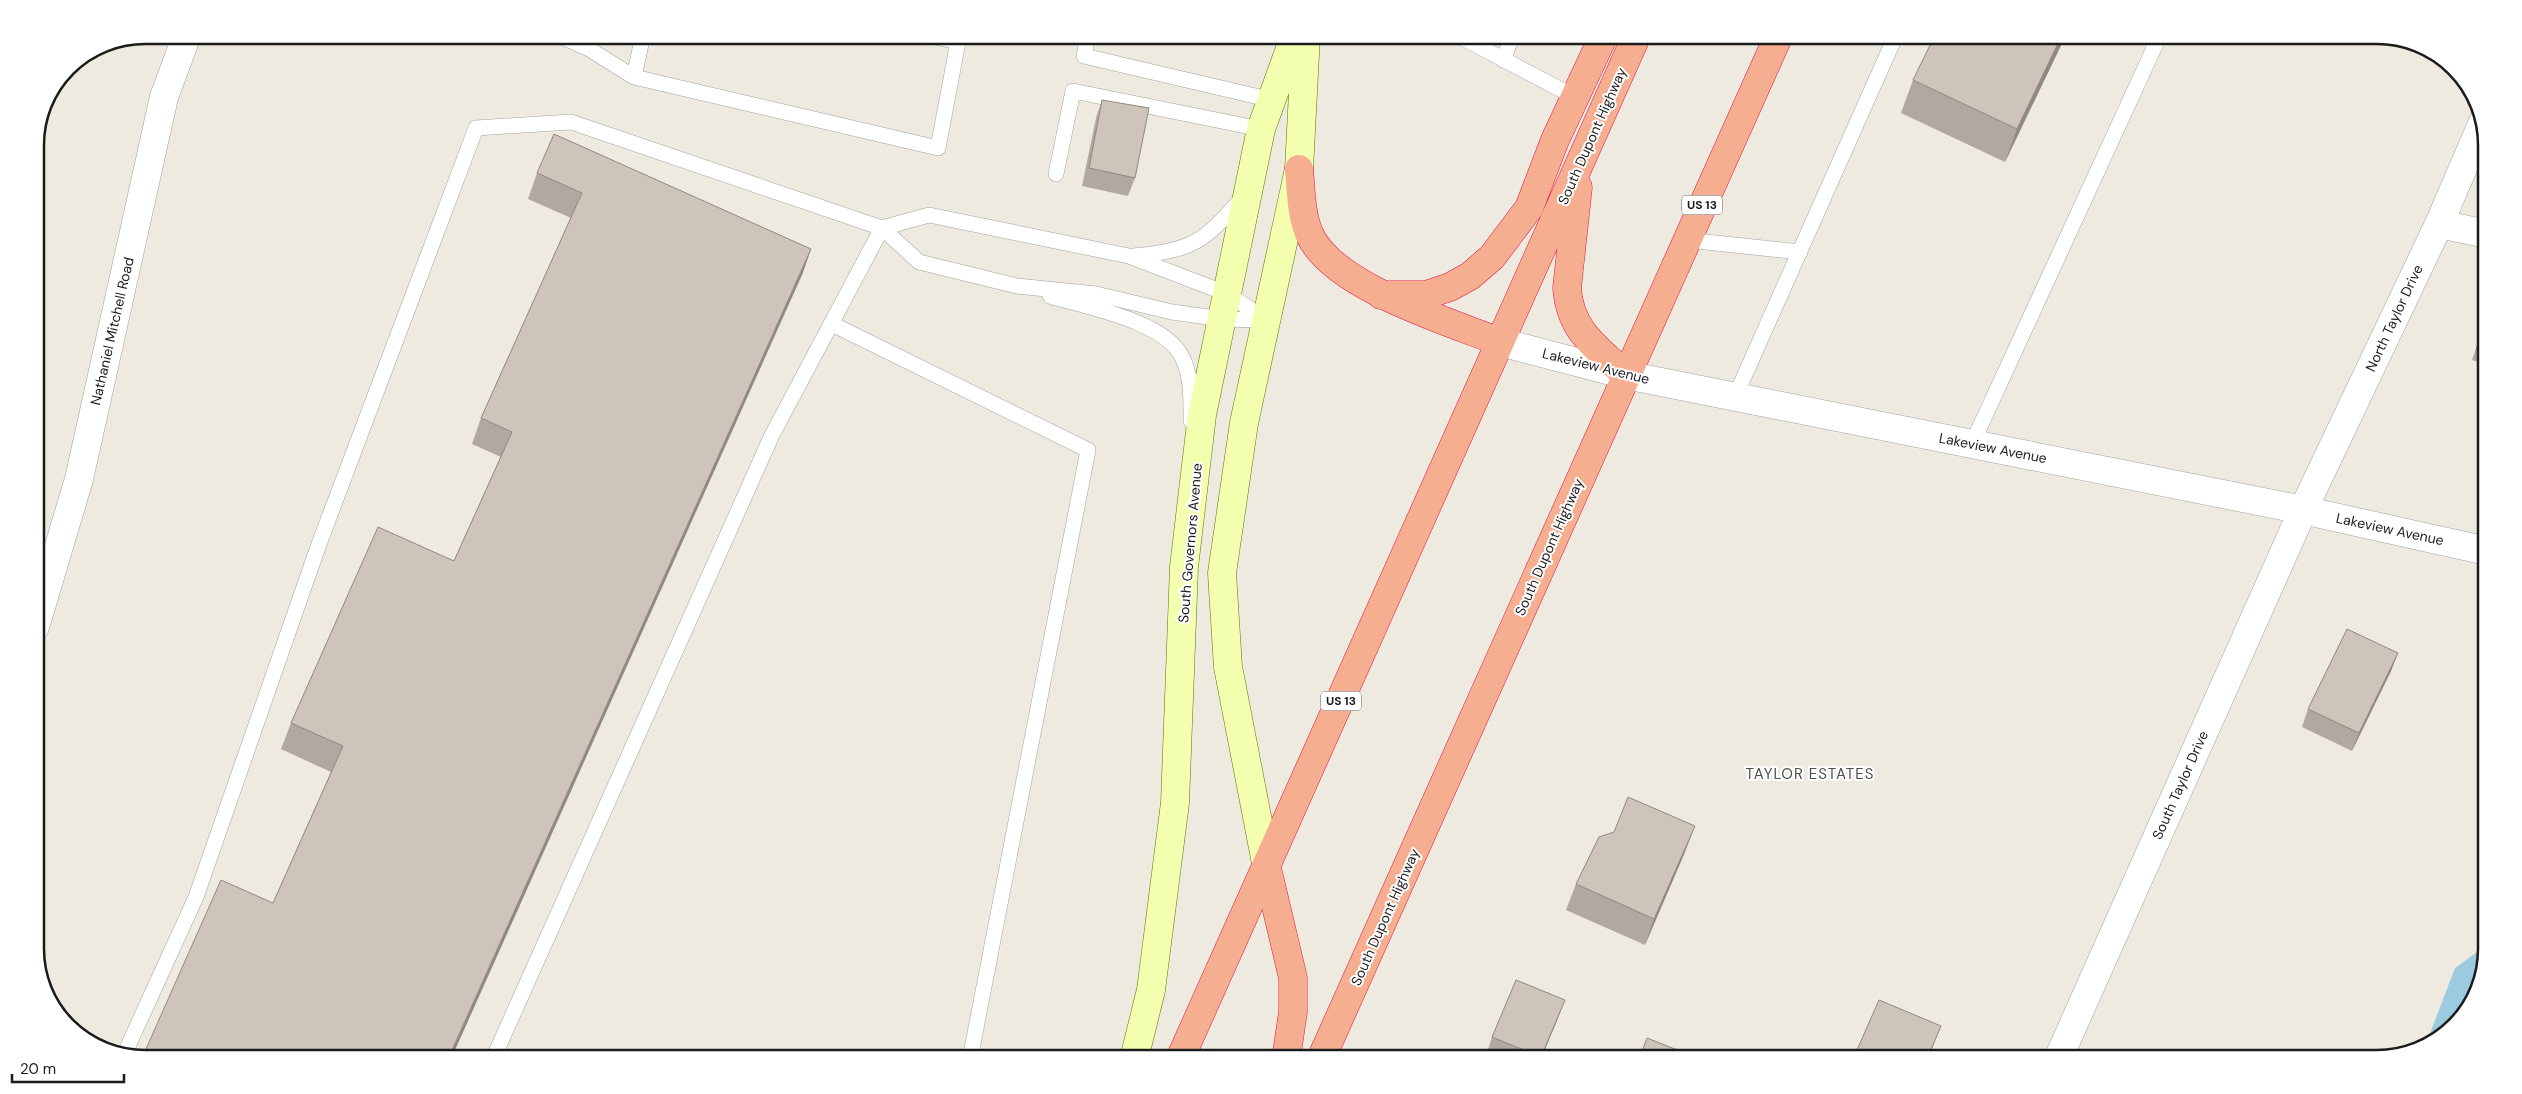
<svg xmlns="http://www.w3.org/2000/svg" width="2522" height="1094" font-family="'DM Sans',sans-serif">
	<rect width="100%" height="100%" fill="#eeeae0"/>
	<path fill="#9ccadf" d="M2487,945L2479,991L2439,1040L2426,1044L2455,968Z"/>
	<g fill="none" stroke-linecap="round" stroke-linejoin="round">
		<defs>
			<path id="service" d="M557,35L589,49L634,77L938,148L958,42L927,35
				M1088,35L1084,56L1272,100
				M1457,35L1575,97
				M1503,60L1513,35
				M634,77L643,35
				M1056,174L1073,91L1261,129
				M1687,240L1800,252
				M1133,256C1193,250 1203,243 1242,198
				M1050,296C1086,307 1165,321 1182,357C1192,376 1191,400 1191,421
				M832,324L1088,450L970,1059
				M1735,397L1896,35
				M1972,444L2160,35
				M124,1055L196,897L319,544L476,128L571,122L882,228L919,262L1017,286L1096,294L1172,312L1222,319L1266,320
				M493,1059L772,435L882,228L929,215L1129,256L1228,294L1266,320"/>
			<path id="minor" d="M2439,224L2487,234
				M1500,342L1626,375L2303,510L2487,551
				M35,627L79,479L164,97L187,35
				M2058,1059L2303,510L2439,224L2482,124"/>
			<path id="secondary" d="M1267,868L1228,667L1222,573L1244,423L1299,169L1306,35
				M1134,1059L1151,990L1175,803L1184,567L1202,415L1261,129L1295,35"/>
			<path id="trunk" d="M1299,169C1301,190 1301,214 1309,233C1330,286 1450,322 1500,342
				M1578,187L1567,288C1570,331 1596,347 1626,375
				M1381,295H1426L1450,287L1470,276L1492,257L1529,208L1555,140L1604,35
				M1267,868L1293,978V1012L1286,1059
				M1180,1059L1637,35
				M1321,1059L1779,35"/>
		</defs>
		<use href="#service" stroke="#a2a2a2" stroke-width="16"/>
		<use href="#minor" stroke="#a2a2a2" stroke-width="29"/>
		<use href="#secondary" stroke="#5e7500" stroke-width="29"/>
		<use href="#trunk" stroke="#e1174a" stroke-width="29"/>
		<use href="#service" stroke="#fff" stroke-width="15"/>
		<use href="#minor" stroke="#fff" stroke-width="28"/>
		<use href="#secondary" stroke="#f3feae" stroke-width="28"/>
		<use href="#trunk" stroke="#f6ae90" stroke-width="28"/>
	</g>
	<path fill="#b1a99f" d="M2066,35L2005,162L1901,113L1913,80Z
		M1102,100L1135,178L1128,196L1082,186L1096,118Z
		M537,173L811,249L802,275L273,903L331,772L281,749L291,723L454,561L501,457L472,444L481,418L571,218L528,199Z
		M2486,320L2487,321V365L2472,360Z
		M2398,653L2391,671L2352,751L2302,727L2308,709Z
		M1685,852L1645,945L1566,910L1576,884Z
		M1558,1018L1541,1059H1494L1486,1056L1492,1037Z"/>
	<path fill="#908982" d="M2062,35H2066L2005,162L2017,129Z
		M811,249L802,275L451,1059H448Z
		M2398,653L2391,671L2352,751L2359,733Z
		M1695,826L1685,852L1645,945L1654,919Z
		M1565,1000L1558,1018L1541,1059H1540Z
		M1941,1026L1928,1059H1927Z"/>
	<path fill="#cec4b9" stroke="#908982" d="M1935,35H2062L2017,129L1913,80Z
		M1102,100L1149,108L1135,178L1089,168Z
		M554,134L811,249L448,1059L142,1058L221,880L273,903L343,746L291,723L378,527L454,561L512,432L481,418L582,193L537,173Z
		M2486,320L2487,321V355L2476,350Z
		M2347,629L2398,653L2359,733L2308,709Z
		M1628,797L1695,826L1654,919L1576,884L1599,837L1614,832Z
		M1516,980L1565,1000L1541,1057L1492,1037Z
		M1879,1000L1941,1026L1927,1059H1853Z
		M1647,1038L1685,1053L1682,1059H1639Z"/>
	<g text-anchor="middle" dominant-baseline="central" stroke-width="4" stroke-linejoin="round" paint-order="stroke">
		<g fill="#fff" stroke="#5f5f5f" stroke-width="1">
			<rect x="1682" y="195.5" width="40" height="19" rx="4"/>
			<rect x="1321" y="691.5" width="40" height="19" rx="4"/>
		</g>
		<g font-size="12" font-weight="bold" fill="#1b1b1b">
			<text x="1702" y="205">US 13</text>
			<text x="1341" y="701">US 13</text>
		</g>
		<g font-size="14" fill="#1b1b1b" stroke="#fff">
			<text transform="translate(1592 136) rotate(-66)">South Dupont Highway</text>
			<text transform="translate(2394 318) rotate(-65)">North Taylor Drive</text>
			<text transform="translate(112 331) rotate(-77)">Nathaniel Mitchell Road</text>
			<text transform="translate(1596 366) rotate(14)">Lakeview Avenue</text>
			<text transform="translate(1993 448) rotate(11)">Lakeview Avenue</text>
			<text transform="translate(2390 529) rotate(12)">Lakeview Avenue</text>
			<text transform="translate(1190 543) rotate(-85)">South Governors Avenue</text>
			<text transform="translate(1549 547) rotate(-66)">South Dupont Highway</text>
			<text transform="translate(2180 785) rotate(-66)">South Taylor Drive</text>
			<text transform="translate(1385 917) rotate(-66)">South Dupont Highway</text>
		</g>
		<g font-size="15" letter-spacing="1" fill="#4e4e4e" stroke="#fff">
			<text x="1810" y="774">TAYLOR ESTATES</text>
		</g>
	</g>
	<path d="M0 0H2522V1094H0ZM145 44H2377A101 101 0 0 1 2478 145V949A101 101 0 0 1 2377 1050H145A101 101 0 0 1 44 949V145A101 101 0 0 1 145 44Z" fill="#fff" fill-rule="evenodd"/>
	<path fill="none" stroke="#1b1b1b" stroke-width="2.5" d="M145 44H2377A101 101 0 0 1 2478 145V949A101 101 0 0 1 2377 1050H145A101 101 0 0 1 44 949V145A101 101 0 0 1 145 44Z"/>
	<path d="M12 1074v8h112v-8" fill="none" stroke="#1b1b1b" stroke-width="2.5"/>
	<text x="20" y="1074" font-size="15" fill="#1b1b1b" stroke="#ffffff" stroke-width="4" paint-order="stroke">20 m</text>
</svg>
